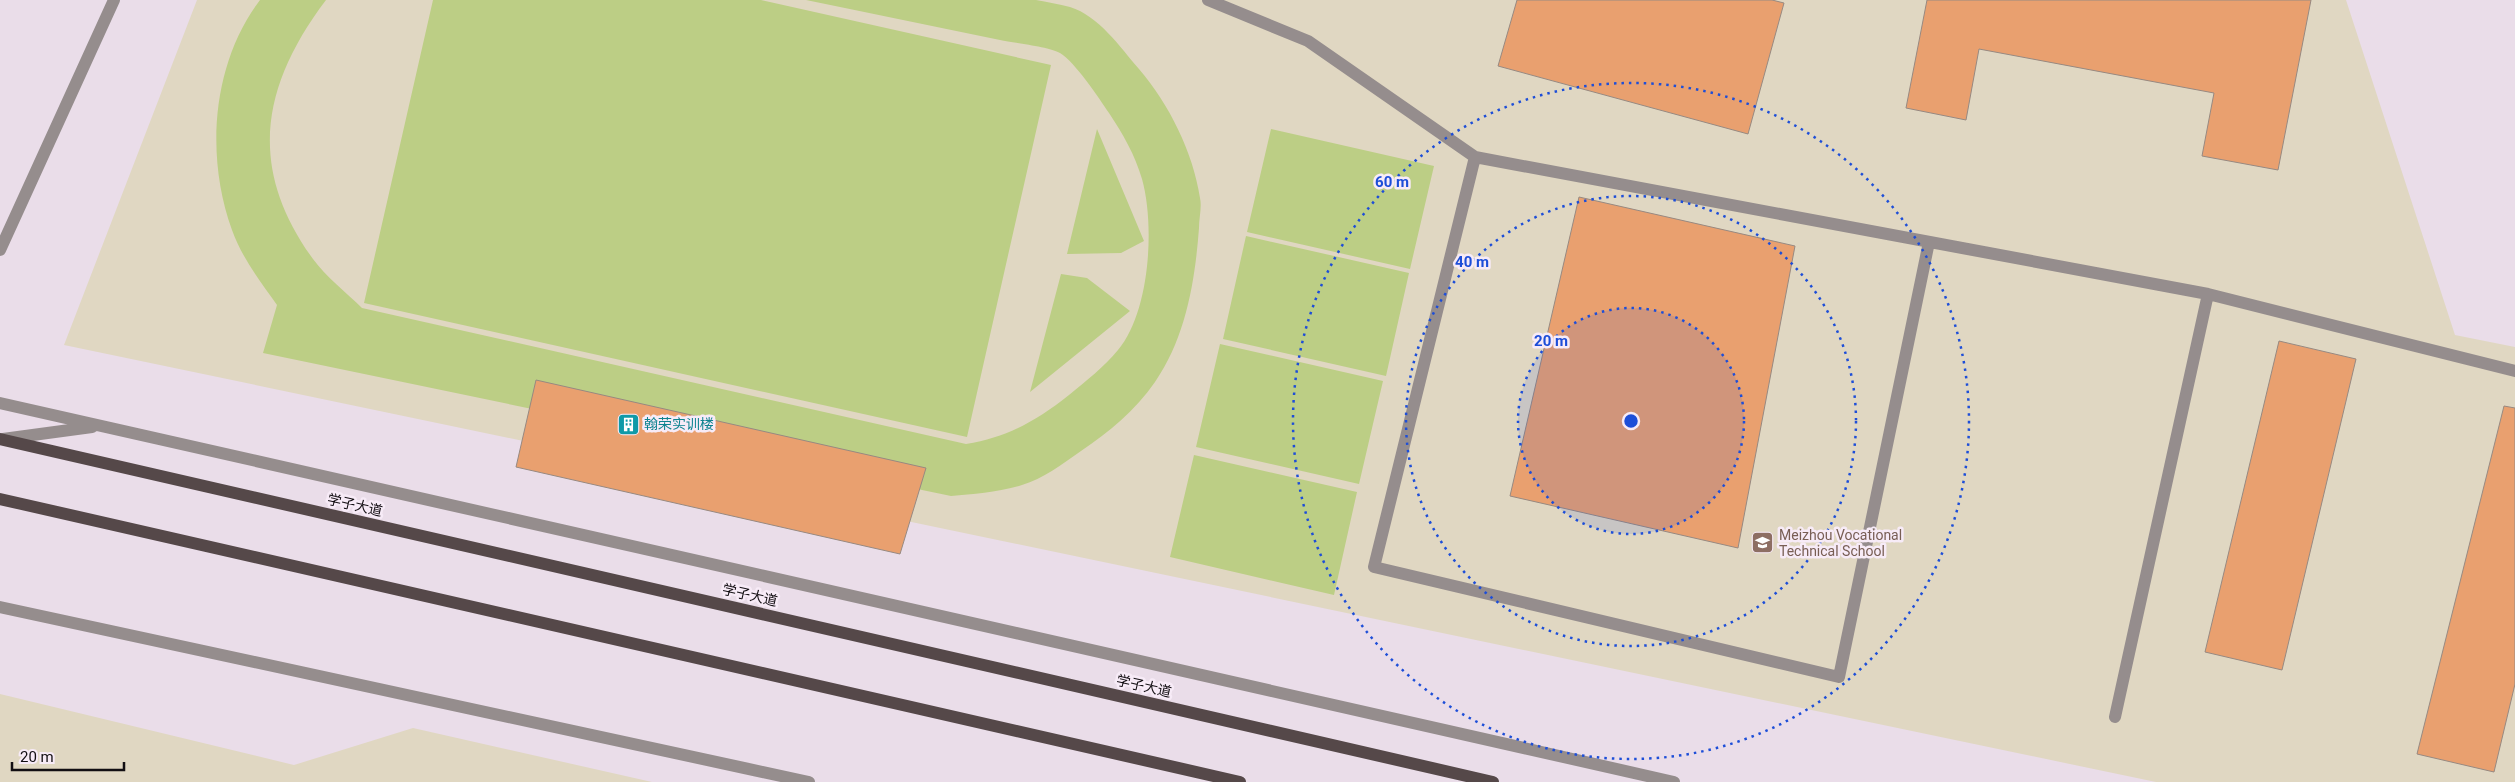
<svg xmlns="http://www.w3.org/2000/svg" width="2515" height="782" font-family="Roboto,'Noto Sans SC',sans-serif">
	<rect width="100%" height="100%" fill="#eadde9"/>
	<path fill="#e0d7c2" d="M197,0H2346L2455,335L2515,347V782H2156L64,345Z
		M0,694L294,765L413,728L652,782H0Z"/>
	<path fill="#bcce85" d="M260,0H326C261,86 247,168 313,259C326,277 346,292 362,308L966,444C1008,437 1036,421 1069,395C1086,381 1104,367 1118,350C1150,312 1155,225 1142,179C1135,155 1123,134 1109,113C1099,98 1075,62 1060,53C1050,47 1014,43 1000,40C935,27 871,13 806,0H1036C1047,2 1059,4 1070,7C1099,16 1120,47 1139,69C1169,104 1193,152 1200,198C1202,207 1199,218 1199,228C1195,281 1186,337 1155,382C1135,411 1109,432 1081,451C1062,464 1043,479 1022,485C999,492 974,494 951,496L263,353L277,305C260,281 242,258 232,230C205,156 212,63 260,0Z
		M433,0H761L1051,65L967,437L364,303Z
		M1097,129L1144,241L1121,253L1067,254Z
		M1271,129L1434,166L1410,269L1247,232Z
		M1246,236L1409,273L1386,376L1223,339Z
		M1061,274L1087,278L1130,311L1030,392Z
		M1220,344L1383,381L1359,484L1196,447Z
		M1194,455L1357,492L1334,595L1170,557Z"/>
	<path fill="#e9a06f" stroke="#978981" d="M1517,0H1772L1784,3L1748,134L1498,66Z
		M1927,0H2311L2278,170L2202,156L2214,93L1979,49L1966,120L1906,108Z
		M1579,197L1795,246L1738,548L1510,496Z
		M2279,341L2356,359L2282,670L2205,652Z
		M536,380L926,468L900,554L516,467Z
		M2504,406L2515,408V684L2494,772L2417,754Z"/>
	<g fill="none" stroke-linecap="round" stroke-linejoin="round">
		<path stroke="#958d8d" stroke-width="12" d="M1208,0L1308,41L1475,157L2208,294L2515,371
			M1475,157L1374,567L1839,677L1929,242
			M0,250L114,0
			M0,403L1674,782
			M3,439L92,427
			M0,607L809,782
			M2115,717L2208,294"/>
		<path stroke="#554849" stroke-width="12" d="M0,439L1493,782
			M0,499L1240,782"/>
	</g>
	<circle cx="1631" cy="421" r="113" fill="#1d4ed8" fill-opacity=".12"/>
	<g fill="none" stroke="#1d4ed8" stroke-width="2.5" stroke-dasharray="2.5 5">
		<circle cx="1631" cy="421" r="113"/>
		<circle cx="1631" cy="421" r="225"/>
		<circle cx="1631" cy="421" r="338"/>
	</g>
	<defs>
		<symbol id="building-square" viewBox="-11 -11 22 22"><rect x="-9" y="-9" width="18" height="18" rx="4" fill="#0f9aa8" stroke="#f7ebf7"/><path d="M-4-6H4V6H1V3H-1V6H-4ZM-2.5-4.3h1.7v1.8h-1.7ZM.8-4.3h1.7v1.8H.8ZM-2.5-1h1.7V.8h-1.7ZM.8-1h1.7V.8H.8Z" fill="#fff"/></symbol>
		<symbol id="school-square" viewBox="-11 -11 22 22"><rect x="-9" y="-9" width="18" height="18" rx="4" fill="#8d6e63" stroke="#f7ebf7"/><path d="M0-5L7-2L0 1L-7-2ZM-4 1L0 2.5L4 1V4Q0 6-4 4Z" fill="#fff"/></symbol>
	</defs>
	<g fill-rule="evenodd">
		<use href="#building-square" x="616" y="412" width="25" height="25"/>
		<use href="#school-square" x="1750" y="530" width="25" height="25"/>
	</g>
	<g text-anchor="middle" dominant-baseline="central" stroke-width="5" stroke-linejoin="round" paint-order="stroke">
		<g font-size="14" fill="#0d838f" stroke="#f7ebf7" text-anchor="start">
			<text x="644" y="424">翰荣实训楼</text>
		</g>
		<g font-size="14" fill="#120e12" stroke="#f7ebf7">
			<text transform="translate(355 505) rotate(13)">学子大道</text>
			<text transform="translate(750 595) rotate(13)">学子大道</text>
			<text transform="translate(1144 686) rotate(13)">学子大道</text>
		</g>
		<g font-size="14" fill="#785e54" stroke="#f7ebf7" text-anchor="start">
			<text x="1779" y="535">Meizhou Vocational<tspan x="1779" dy="16">Technical School</tspan></text>
		</g>
	</g>
	<circle cx="1631" cy="421" r="8" fill="#1d4ed8" stroke="#f7ebf7" stroke-width="2.5"/>
	<g font-size="15" text-anchor="middle" font-weight="bold" fill="#1d4ed8" stroke="#f7ebf7" stroke-width="5" stroke-linejoin="round" paint-order="stroke">
		<text x="1392" y="187">60 m</text>
		<text x="1472" y="267">40 m</text>
		<text x="1551" y="346">20 m</text>
	</g>
	<path d="M12 762v8h112v-8" fill="none" stroke="#120e12" stroke-width="2.5"/>
	<text x="20" y="762" font-size="15" fill="#120e12" stroke="#f7ebf7" stroke-width="4" paint-order="stroke">20 m</text>
</svg>
